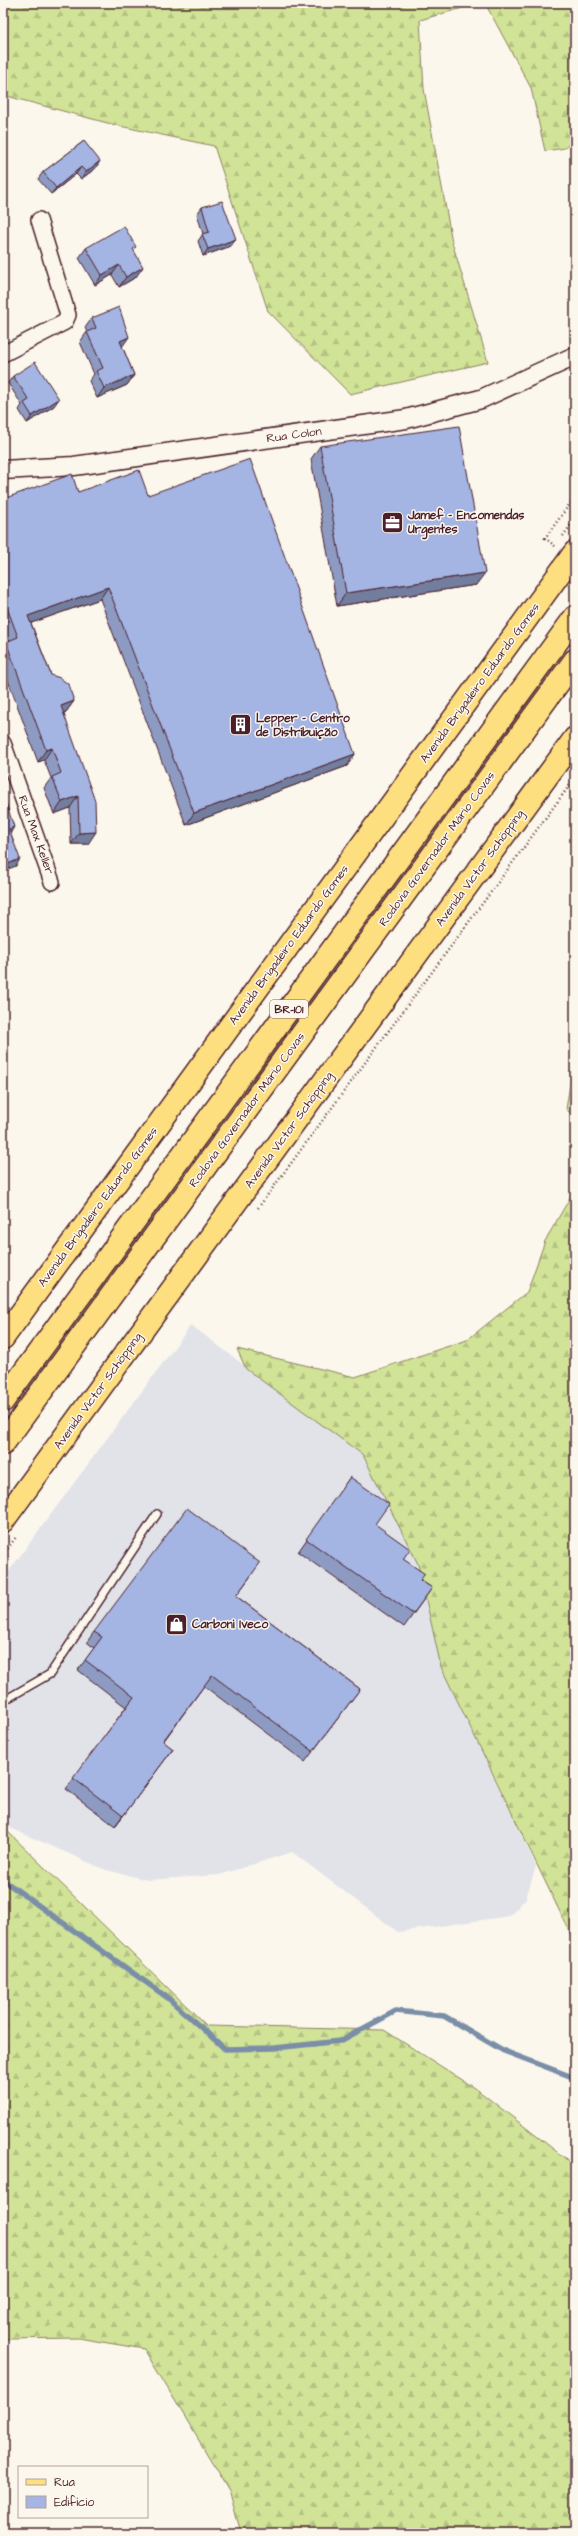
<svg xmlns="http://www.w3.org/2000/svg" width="578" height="2536" font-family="'Architects Daughter',sans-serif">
	<defs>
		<pattern id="forest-firs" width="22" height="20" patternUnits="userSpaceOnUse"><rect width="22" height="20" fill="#d0e397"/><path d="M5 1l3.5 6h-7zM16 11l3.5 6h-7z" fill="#b4c282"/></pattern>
	</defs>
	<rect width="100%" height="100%" fill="#fbf7ec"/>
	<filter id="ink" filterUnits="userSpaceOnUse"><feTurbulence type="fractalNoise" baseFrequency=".025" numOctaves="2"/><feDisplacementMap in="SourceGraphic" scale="8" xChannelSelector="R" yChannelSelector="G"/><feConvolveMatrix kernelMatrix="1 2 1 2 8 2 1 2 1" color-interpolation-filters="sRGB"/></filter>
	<g filter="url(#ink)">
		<path fill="#e1e3e9" d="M191,1325L363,1455L418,1564L441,1667L536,1866L526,1898L510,1916L398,1932L292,1852L219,1875L148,1880L106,1870L3,1825V1579Z"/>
		<path fill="url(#forest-firs)" stroke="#8d8161" d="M3,3H480L420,20L424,89L452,242L488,362L350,394L268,311L214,146L115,125L3,95Z
			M485,3H575V139L565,148L545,151L531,88Z
			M574,1058H575V1117L566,1109Z
			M575,1189V1943L441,1667L418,1564L363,1455L246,1369L237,1349L355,1377L467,1340L527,1292L545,1241Z
			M3,1827L207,2026L384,2030L475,2088L575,2166V2533H241L230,2492L144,2349L78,2338L5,2339L3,2335Z"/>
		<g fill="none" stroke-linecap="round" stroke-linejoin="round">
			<path stroke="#7a8ea8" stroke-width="5.5" d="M3,1880L168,1998L225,2049L275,2048L340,2041L396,2011L444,2016L504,2051L575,2078"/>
			<defs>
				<path id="service" d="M3,1701L50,1674L157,1514"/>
				<path id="minor" d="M3,354L65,322L68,315L39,220
					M3,743L52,882"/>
				<path id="tertiary" d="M3,470L74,466L406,419L481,399L575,356"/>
				<path id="primary" d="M3,1338L575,552
					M3,1521L575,738"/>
				<path id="motorway" d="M3,1401L575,617
					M3,1444L575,660"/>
			</defs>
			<use href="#service" stroke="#4a1f2b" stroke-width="10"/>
			<use href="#minor" stroke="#4a1f2b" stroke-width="18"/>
			<use href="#tertiary" stroke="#4a1f2b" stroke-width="21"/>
			<use href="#primary" stroke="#4a1f2b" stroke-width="25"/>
			<use href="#motorway" stroke="#4a1f2b" stroke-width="25"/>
			<path stroke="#4a1f2b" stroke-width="2.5" stroke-dasharray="1 3" stroke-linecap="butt" d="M563,536L575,519
				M555,546L545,538L575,497
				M258,1208L575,778
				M3,1555L16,1537"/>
			<use href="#service" stroke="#fbf7ec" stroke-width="7"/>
			<use href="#minor" stroke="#fbf7ec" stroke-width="15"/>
			<use href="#tertiary" stroke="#fbf7ec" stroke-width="18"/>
			<use href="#primary" stroke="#fedf80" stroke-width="22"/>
			<use href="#motorway" stroke="#fedf80" stroke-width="22"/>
		</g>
		<path fill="#8d9bc3" stroke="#4a1f2b" d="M84,141L96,168L81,179L76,174L51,194L38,179L43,172Z
			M202,207L231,246L203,256L198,241L203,234L197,214Z
			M86,248L134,251L136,277L119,287L112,275L95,285L79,258Z
			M92,318L122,346L134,375L127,385L97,398L89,381L94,374L80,342L87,332L85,328Z
			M13,376L54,406L27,423L19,410L22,405L8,383Z
			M320,446L476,585L337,606L311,459Z
			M78,492L148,495L355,754L347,766L186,825L100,599L31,623L51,675L74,701L66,712L64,713L88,844H71L70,808L54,814L44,788L51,778L44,760L38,762L3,667V646L6,642L7,641L3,631V499Z
			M350,1477L375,1524L420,1580L432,1588L404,1627L298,1552Z
			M253,1573L236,1596L360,1689L305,1762L204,1686L163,1742L173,1749L115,1826L66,1789L126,1707L78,1670L94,1648L87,1642L94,1632Z"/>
		<path fill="#737e9f" stroke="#4a1f2b" d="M100,161L96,168L81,179L86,172Z
			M81,167L76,174L51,194L56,188Z
			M236,239L231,246L203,256L208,249Z
			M119,265L112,275L95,285L102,275Z
			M143,267L136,277L119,287L126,277Z
			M129,337L122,347L120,341Z
			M134,375L127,385L97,398L104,388Z
			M59,399L54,406L27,423L32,416Z
			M485,573L476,585L337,606L346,593Z
			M108,587L100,599L20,627L28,616Z
			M74,701L66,712L53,717L61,706Z
			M52,748L44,760L38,762L46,750Z
			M355,754L347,766L186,825L194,813Z
			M78,796L70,808L54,814L62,802Z
			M14,827L10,834L9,829Z
			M96,832L88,844H71L79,833Z
			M20,859L16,866L3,871V866Z
			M173,1749L165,1759L115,1826L123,1816Z"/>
		<path fill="#a4b4e3" stroke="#4a1f2b" d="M84,141L100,161L86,172L81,167L56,188L43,172Z
			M222,201L236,239L208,249L202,234L209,232L202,207Z
			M124,226L136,247L133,249L143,267L126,277L119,265L102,275L86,248Z
			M119,307L129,337L120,341L134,375L104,388L96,371L103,368L87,332L96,328L92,318Z
			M35,362L59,399L32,416L24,403L29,400L13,376Z
			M459,426L485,573L346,593L320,446Z
			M250,459L355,754L194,813L108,587L28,616L51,675L60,678L68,684L74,701L61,706L95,801L96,832L79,833L78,796L62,802L52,777L61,773L52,748L46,750L6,642L18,637L3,597V499L72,474L78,492L139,470L148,495Z
			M3,794L14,827L9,829L20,859L3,866Z
			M350,1477L389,1504L375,1524L410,1549L403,1559L425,1574L420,1580L432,1588L413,1614L306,1539Z
			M187,1508L260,1563L236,1596L360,1689L313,1751L212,1675L163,1741L173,1749L123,1816L73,1778L134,1697L85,1660L102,1637L94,1632Z"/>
	</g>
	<defs>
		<symbol id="office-square" viewBox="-11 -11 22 22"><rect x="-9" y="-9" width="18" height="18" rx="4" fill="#4a1f2b" stroke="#fbf7ec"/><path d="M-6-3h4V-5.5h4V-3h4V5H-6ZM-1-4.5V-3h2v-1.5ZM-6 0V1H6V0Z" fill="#fff"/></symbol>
		<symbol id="building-square" viewBox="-11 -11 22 22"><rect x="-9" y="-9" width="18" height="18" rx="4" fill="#4a1f2b" stroke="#fbf7ec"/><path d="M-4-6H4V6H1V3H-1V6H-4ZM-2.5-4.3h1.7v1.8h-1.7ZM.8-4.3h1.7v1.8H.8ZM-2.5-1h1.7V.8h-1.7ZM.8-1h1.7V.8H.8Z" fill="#fff"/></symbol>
		<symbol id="shop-square" viewBox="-11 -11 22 22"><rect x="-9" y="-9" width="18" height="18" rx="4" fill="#4a1f2b" stroke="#fbf7ec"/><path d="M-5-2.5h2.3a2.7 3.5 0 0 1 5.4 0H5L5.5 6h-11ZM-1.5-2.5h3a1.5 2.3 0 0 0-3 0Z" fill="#fff"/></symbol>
	</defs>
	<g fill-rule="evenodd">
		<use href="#office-square" x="380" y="510" width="25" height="25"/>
		<use href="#building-square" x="228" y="712" width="25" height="25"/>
		<use href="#shop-square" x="164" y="1612" width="25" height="25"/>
	</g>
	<g text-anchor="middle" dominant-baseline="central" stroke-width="3" stroke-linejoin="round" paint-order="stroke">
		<rect fill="#fbf7ec" stroke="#7f6065" stroke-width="1" x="270" y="1000" width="38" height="18" rx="3"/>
		<g font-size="11" font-weight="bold" fill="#4a1f2b">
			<text x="289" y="1009">BR-101</text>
		</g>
		<g font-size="12" fill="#4a1f2b" stroke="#fbf7ec">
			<text transform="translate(294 435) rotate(-8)">Rua Colon</text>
			<text transform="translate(480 683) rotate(-54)">Avenida Brigadeiro Eduardo Gomes</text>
			<text transform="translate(36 835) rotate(70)">Rua Max Keller</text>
			<text transform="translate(437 849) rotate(-54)">Rodovia Governador Mário Covas</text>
			<text transform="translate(480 868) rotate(-54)">Avenida Victor Schöpping</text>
			<text transform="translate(289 945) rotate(-54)">Avenida Brigadeiro Eduardo Gomes</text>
			<text transform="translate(247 1110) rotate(-54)">Rodovia Governador Mário Covas</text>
			<text transform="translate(289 1130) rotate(-54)">Avenida Victor Schöpping</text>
			<text transform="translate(98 1207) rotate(-54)">Avenida Brigadeiro Eduardo Gomes</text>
			<text transform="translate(98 1391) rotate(-54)">Avenida Victor Schöpping</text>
		</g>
		<g font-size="12" font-weight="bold" fill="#4a1f2b" stroke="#fbf7ec" text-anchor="start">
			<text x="408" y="515">Jamef - Encomendas<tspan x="408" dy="14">Urgentes</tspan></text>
			<text x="256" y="718">Lepper - Centro<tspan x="256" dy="14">de Distribuição</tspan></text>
			<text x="192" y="1624">Carboni Iveco</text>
		</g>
	</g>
	<rect width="578" height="2536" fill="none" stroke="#fbf7ec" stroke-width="16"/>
	<rect x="8" y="8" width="562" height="2520" fill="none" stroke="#4a1f2b" stroke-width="1.5" filter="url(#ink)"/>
	<rect x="18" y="2466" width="130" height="52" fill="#fbf7ec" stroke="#b4a19f"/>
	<rect x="26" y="2479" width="20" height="6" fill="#fedf80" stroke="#b4a19f"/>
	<text x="54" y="2486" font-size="12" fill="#4a1f2b">Rua</text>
	<rect x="26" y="2496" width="20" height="12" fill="#a4b4e3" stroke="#b4a19f"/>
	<text x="54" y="2506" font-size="12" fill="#4a1f2b">Edifício</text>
</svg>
